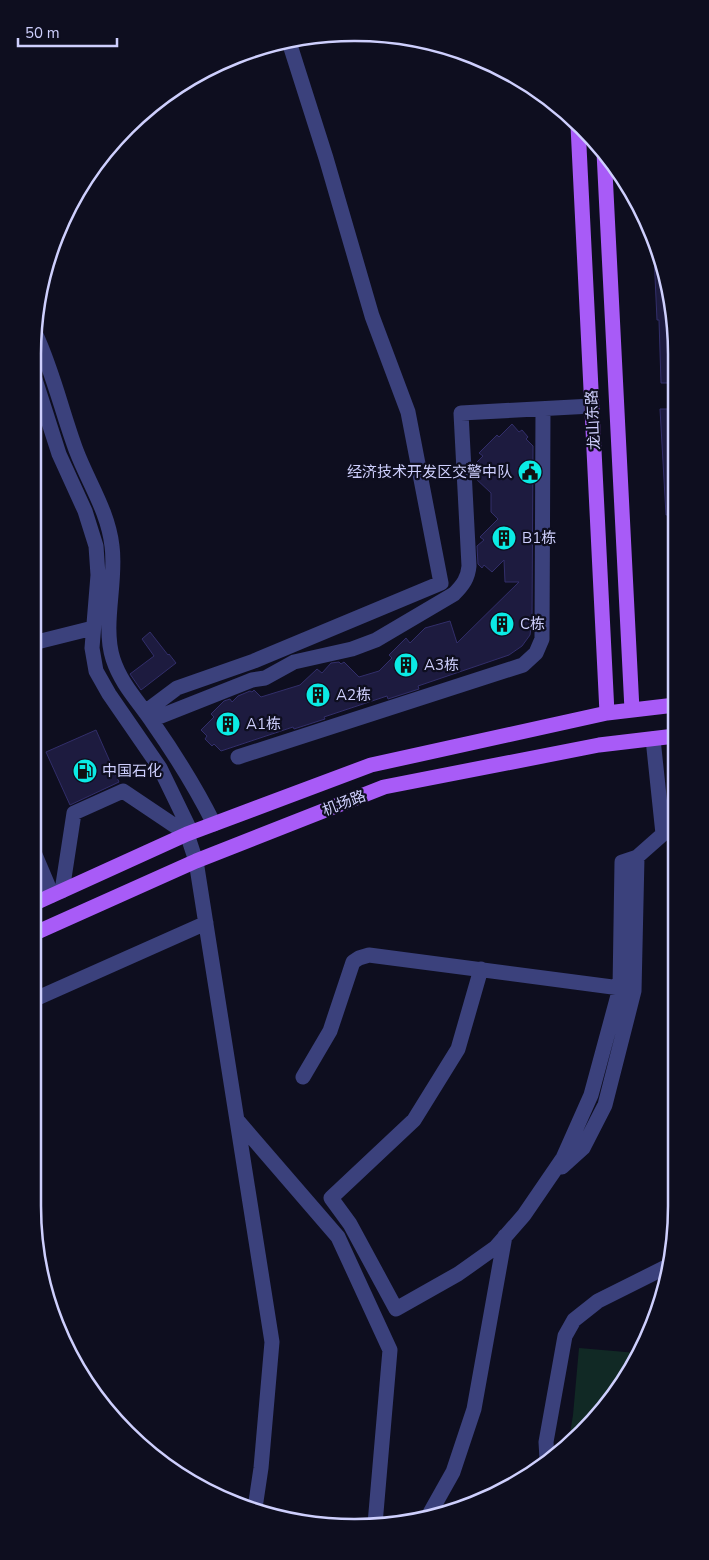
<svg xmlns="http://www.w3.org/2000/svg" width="709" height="1560" font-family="'Nunito Sans','Noto Sans SC',sans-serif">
	<rect width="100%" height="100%" fill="#0e0e1f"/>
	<path fill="#112925" d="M579,1348L637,1353L596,1418L569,1440L573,1415Z"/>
	<path fill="#1d1b3f" stroke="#322e6a" d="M658,254L674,312V383H661L659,320H657L654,255Z
		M660,409H674V514L666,515Z
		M512,424L519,432L522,430L528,437L526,439L533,446L532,620L530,635L522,646L509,655L418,686L419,689L388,699L387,696L324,717L325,719L294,729L293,727L221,751L214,744L212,746L205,739L207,736L201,730L214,717L211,714L224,701L230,699L232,702L238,696L250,691L252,692L254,690L261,697L300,685L317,669L322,673L331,663L339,662L341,664L344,662L359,677L379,671L392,658L389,655L406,638L410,643L425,628L450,621L457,643L519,582H505L504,560L492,572L484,565L482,568L478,564L477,546L484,540L480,537L498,519L491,512V493L474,477L477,474L473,471V466L483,456L479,453L497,435L499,437Z
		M150,632L168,655L169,654L176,663L141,690L130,674L154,656L142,639Z
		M96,730L119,782L70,805L46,752Z"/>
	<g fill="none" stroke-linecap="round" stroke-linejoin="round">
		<path stroke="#3b417c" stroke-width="15" d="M36,335C53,372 62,412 76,450C88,482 108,511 112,546C117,581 102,625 113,659C121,684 139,702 153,723C176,756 196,788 214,824
			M33,373L59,454L85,511L96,546L98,575L92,648L96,671L109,694L160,768L191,832
			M33,643L93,628
			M145,712L177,688L254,661L441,583L408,412L372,316L326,158L290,45
			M151,720L252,680L265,678L294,662L352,649L376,640L454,594C463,585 468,578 469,566L461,413L592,406
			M653,739L663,834
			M238,757L523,665L536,653L542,639L543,409
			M33,850L52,895
			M62,891L74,813L123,791L187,834L196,861L272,1342L261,1468L255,1508
			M481,969L458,1049L414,1120L331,1198L350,1224L396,1309L458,1274L496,1247L524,1215L563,1158L591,1095L620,988
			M33,1000L206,923
			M303,1077L330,1031L353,962L359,958L369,955L620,988L622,862L637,857L671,827L675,825
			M237,1120L338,1237L390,1350L375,1524
			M562,1167L583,1148L605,1105L634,991L637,857
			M547,1459L546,1442L565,1336L574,1320L598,1301L664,1268
			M430,1513L453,1472L474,1409L505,1236"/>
		<path stroke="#a85bf7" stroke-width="15" d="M578,126L607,713
			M604,152L632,710
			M33,904L187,834L371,765L607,713L675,705
			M33,934L196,861L384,787L599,745L675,736"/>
	</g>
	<defs>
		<symbol id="civic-disc" viewBox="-11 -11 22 22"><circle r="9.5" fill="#0bebe5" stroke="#0e0e1f"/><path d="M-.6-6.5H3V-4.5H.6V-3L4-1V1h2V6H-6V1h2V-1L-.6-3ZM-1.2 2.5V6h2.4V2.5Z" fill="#111"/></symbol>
		<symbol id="building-disc" viewBox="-11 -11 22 22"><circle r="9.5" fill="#0bebe5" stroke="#0e0e1f"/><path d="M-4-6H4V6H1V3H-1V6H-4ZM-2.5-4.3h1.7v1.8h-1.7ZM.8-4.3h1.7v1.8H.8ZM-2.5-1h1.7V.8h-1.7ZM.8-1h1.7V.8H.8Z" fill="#111"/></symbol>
		<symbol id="fuel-disc" viewBox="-11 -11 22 22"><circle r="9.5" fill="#0bebe5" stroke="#0e0e1f"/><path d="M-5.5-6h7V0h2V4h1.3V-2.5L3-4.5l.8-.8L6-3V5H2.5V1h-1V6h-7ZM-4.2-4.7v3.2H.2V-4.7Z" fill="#111"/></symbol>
	</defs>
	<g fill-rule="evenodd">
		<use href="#civic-disc" x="516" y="458" width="28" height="28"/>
		<use href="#building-disc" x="490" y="524" width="28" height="28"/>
		<use href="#building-disc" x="488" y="610" width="28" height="28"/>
		<use href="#building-disc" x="392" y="651" width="28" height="28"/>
		<use href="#building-disc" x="304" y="681" width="28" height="28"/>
		<use href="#building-disc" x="214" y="710" width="28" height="28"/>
		<use href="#fuel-disc" x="71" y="757" width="28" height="28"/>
	</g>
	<g text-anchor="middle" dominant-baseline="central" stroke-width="4.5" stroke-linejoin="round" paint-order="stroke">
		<g font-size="15" fill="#cecffd" stroke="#0e0e1f">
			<text transform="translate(593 420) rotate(-93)">龙山东路</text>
			<text transform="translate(344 803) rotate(-21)">机场路</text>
		</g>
		<g font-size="15" fill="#cecffd" stroke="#0e0e1f" text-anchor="start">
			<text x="512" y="472" text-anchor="end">经济技术开发区交警中队</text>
			<text x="522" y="538">B1栋</text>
			<text x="520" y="624">C栋</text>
			<text x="424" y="665">A3栋</text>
			<text x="336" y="695">A2栋</text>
			<text x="246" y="724">A1栋</text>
			<text x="102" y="771">中国石化</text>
		</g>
	</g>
	<path d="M0 0H709V1560H0ZM354 41H355A313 313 0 0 1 668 354V1206A313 313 0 0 1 355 1519H354A313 313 0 0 1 41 1206V354A313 313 0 0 1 354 41Z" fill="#0e0e1f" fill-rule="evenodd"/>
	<path fill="none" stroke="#cecffd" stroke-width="2.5" d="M354 41H355A313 313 0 0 1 668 354V1206A313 313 0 0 1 355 1519H354A313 313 0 0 1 41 1206V354A313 313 0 0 1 354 41Z"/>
	<path d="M18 38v8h99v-8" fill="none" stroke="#cecffd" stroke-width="2.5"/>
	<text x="25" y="38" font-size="15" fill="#cecffd" stroke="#0e0e1f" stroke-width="4" paint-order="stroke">50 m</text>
</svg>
